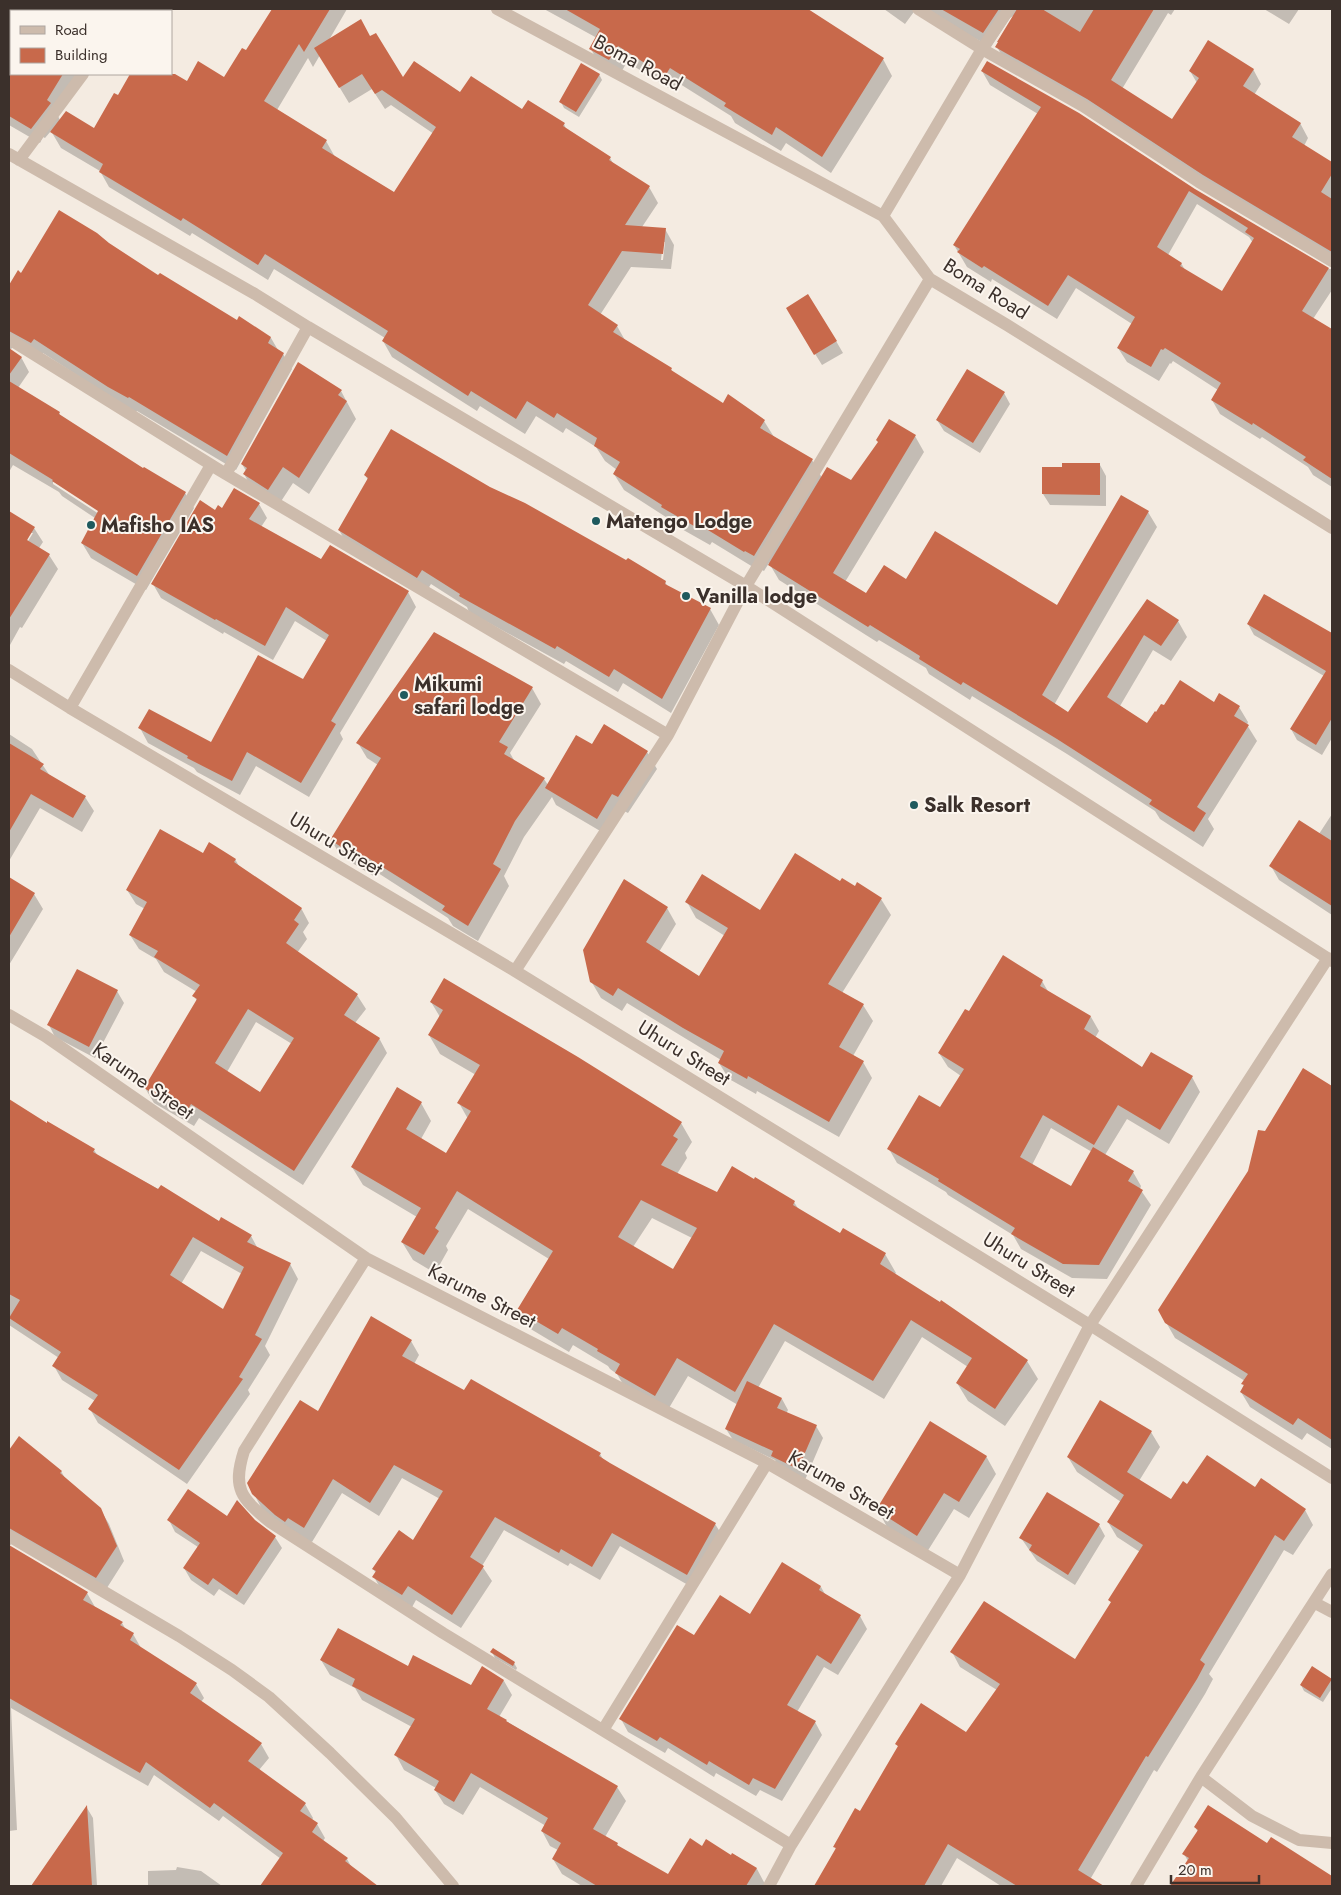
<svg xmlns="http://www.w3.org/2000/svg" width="1341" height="1895" font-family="Jost,sans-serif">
	<rect width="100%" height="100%" fill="#f4ebe1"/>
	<path fill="#0003" fill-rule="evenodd" d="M18,9H75L79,11H21Z
		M273,9H347L329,40L370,37L403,80L461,94L564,124L567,131L610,158L614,165L649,187L658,203L642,227L665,229L674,245L671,269L631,267L600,315L617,326L626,342L671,369L674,374L724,405L764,421L774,437L812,460L822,478L852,482L915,436L924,452L845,582L866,595L906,580L1058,606L1148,512L1157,527L1054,705L1068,714L1147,601L1178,621L1187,637L1171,661L1153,650L1120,706L1147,724L1214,703L1239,707L1248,722L1247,725L1257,741L1208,819L1214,829L1203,847L1160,819L1155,811L1067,754L972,696L970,700L929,674L926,668L879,640L877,642L779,580L769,563L764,571L754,566L753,567L712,542L710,545L671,523L669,519L624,490L614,474L617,470L605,461L596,447L566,428L563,433L536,416L525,434L480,406L477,411L392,357L383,341L385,338L274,269L268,280L192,233L190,236L109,187L100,171L61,148L51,131L45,138L43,137L40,143L9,125V69L11,70V74H80L57,114L60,120L94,130L119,97L132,74L171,73L187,82L225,79L246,52ZM320,55L349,103L372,89L385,109L391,105L434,134L395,193L335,157L326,141L277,110L308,58L313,67ZM663,242H665L663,260H661Z
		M544,9H807L883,59L892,76L831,173L786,143L781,151L735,123L731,116L680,84L675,92L627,62L619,76L600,66L591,49L597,38Z
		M884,9H916L905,24Z
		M921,9H1175L1171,15L1168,13L1122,89L1172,121L1197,83L1190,71L1253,69L1261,84L1254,95L1300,123L1308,138L1304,146L1332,164V260L1005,61L997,47L1016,14L1010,18L991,47Z
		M1264,9H1299L1289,24Z
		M982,71L1194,190L1327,269H1332V290L1313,319L1332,331V487L1313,475L1308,467L1262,437L1260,439L1220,414L1212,400L1218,390L1173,361L1171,364L1170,363L1159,381L1127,362L1118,348L1132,324L1076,288L1057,319L992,279L991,282L967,267L954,245L1038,114L990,85ZM1197,204L1249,237L1253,243L1222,293L1185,270L1181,263L1168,255Z
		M599,74L602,80L579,117L564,108L561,102Z
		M108,244L159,277L237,322L271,338L278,350L283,354L292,369L236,470L137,411L136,412L118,402L43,353L40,357L14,346L10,350L21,357L29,372L18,388L59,413L62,418L143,470L185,493L194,508L146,590L91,558L82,543L95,518L62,496L59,492L13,465L9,472V287L18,272L21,274ZM53,481L104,513L102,516L53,484Z
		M794,320L836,341L843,353L822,365Z
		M341,391L356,419L309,494L293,483L278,506L254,492L244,474L246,471L242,464Z
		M1004,393L1010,404L980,453L944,431L937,420Z
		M1100,465L1106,476V506L1050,505L1043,494V469Z
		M365,475L489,488L665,582L668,587L710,609L719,625L671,713L623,683L618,692L566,661L564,664L469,612L467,607L431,584L426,592L348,546L339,530L368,480Z
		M259,504L267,518L261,527L322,560L408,592L416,607L340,733L343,739L309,797L256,766L240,795L197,772L194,768L148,743L140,728L212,744L303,681L327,641L295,621L273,660L224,632L223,634L161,598L153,584L216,512Z
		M9,512L34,528L43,542L39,548L49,555L58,569L22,628L20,627L10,645ZM30,533H33L25,546Z
		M1265,595L1332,635V738L1322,755L1297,740L1291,729L1324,676L1254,635L1248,624Z
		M532,688L541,704L510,753L515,762L544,779L548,785L592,746L647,752L657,769L628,813L622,810L607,835L556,805L552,797L524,837L504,876L509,886L478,941L453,926L448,918L378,873L375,877L341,856L331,840L378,765L367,758L358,743Z
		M9,734L32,749L50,776L85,797L94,811L82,832L40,808L9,861Z
		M1332,814V915L1279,880L1271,866L1319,834Z
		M203,855L235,859L240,868L301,908L309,923L303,932L307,939L297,953L357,995L366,1009L355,1023L379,1038L387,1053L303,1185L199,1118L194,1126L154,1103L145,1088L197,1001L194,996L197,992L164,972L156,959L139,949L130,935L145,909L136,904L127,890ZM256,1022L292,1044L261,1094L227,1072Z
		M9,879L34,894L43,909L9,965Z
		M841,883L881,899L891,915L842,993L863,1005L873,1021L853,1056L863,1062L872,1078L839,1137L757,1091L756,1094L729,1079L719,1063L721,1060L627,1003L622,1011L601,998L591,981L667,908L676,924L659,952L700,977L725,936L696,918L687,902L760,912Z
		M1003,957L1042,981L1049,993L1091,1017L1099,1031L1095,1038L1142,1069L1192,1077L1200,1092L1169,1144L1127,1119L1105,1155L1133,1172L1141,1186L1140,1189L1151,1205L1107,1279L1072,1278L1021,1249L1013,1235L948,1195L946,1192L897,1163L889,1149L941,1109L961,1076L948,1067L939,1053L969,1013ZM1051,1128L1092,1152L1071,1187L1032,1165Z
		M77,971L117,991L124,1003L95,1058L55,1037L49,1025Z
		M431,1002L578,1058L681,1123L692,1142L685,1153L687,1158L677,1174L718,1194L794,1202L799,1210L841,1235L885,1254L896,1273L894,1275L1027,1361L1038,1379L1005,1426L968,1401L957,1383L968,1367L922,1337L884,1399L785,1341L758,1388L782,1399L788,1410L786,1414L816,1426L823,1438L805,1480L779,1467L775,1460L733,1440L726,1429L738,1405L688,1376L666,1413L627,1391L617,1374L610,1369L608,1366L573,1345L569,1352L529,1328L519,1310L549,1259L468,1209L446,1246L448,1250L435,1273L413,1260L402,1242L417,1217L363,1185L352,1167L421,1103L431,1121L421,1139L446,1155L468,1119L459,1103L476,1075L440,1054L429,1035L440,1017ZM652,1218L692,1238L673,1270L633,1247Z
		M1304,1070L1332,1087V1449L1307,1433L1302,1440L1250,1407L1241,1392L1245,1381L1175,1338L1159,1310L1250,1171L1266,1133Z
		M9,1101L47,1125L94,1150L98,1156L220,1223L251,1236L258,1249L290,1264L298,1279L265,1346L270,1355L248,1390L250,1394L187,1484L98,1423L90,1409L95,1401L62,1380L54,1366L59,1358L9,1325ZM201,1251L242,1274L224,1311L181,1284Z
		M411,1341L419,1355L414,1364L464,1392L600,1454L604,1461L715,1524L724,1538L695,1589L620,1546L600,1580L570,1563L568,1566L504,1530L482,1566L492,1581L461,1628L416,1600L411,1609L382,1591L374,1577L376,1573L373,1569L413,1542L440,1499L402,1478L379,1516L342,1493L312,1542L294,1536L262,1509L254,1494L318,1413Z
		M1151,1432L1160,1447L1139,1481L1171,1501L1188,1486L1256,1489L1305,1510L1313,1525L1293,1555L1284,1550L1209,1674L1213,1679L1205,1694L1157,1772L1154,1770L1088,1883L1090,1886H1001L957,1858L941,1886H816L836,1850L835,1847L860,1812L899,1748L897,1745L967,1733L997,1690L960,1667L952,1652L1076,1661L1112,1603L1109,1600L1140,1552L1117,1537L1108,1522L1121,1502L1077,1472L1068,1457Z
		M19,1438L61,1471L66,1480L100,1509L109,1524L124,1561L105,1591L14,1542L9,1546L87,1593L95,1607L122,1623L126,1630L133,1634L141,1648L196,1684L204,1698L201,1702L261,1744L269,1758L259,1770L305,1804L313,1818L312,1820L317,1824L325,1838L323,1841L347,1859L352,1868L376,1886H262L281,1859L223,1816L219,1821L154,1775L148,1786L11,1708L17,1830L9,1831V1453Z
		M986,1456L996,1474L969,1518L954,1509L927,1552L887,1527L878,1510Z
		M227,1518L254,1521L275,1537L282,1548L244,1605L219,1589L214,1596L191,1580L184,1568L198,1547L175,1532L169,1520Z
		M1099,1525L1105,1536L1075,1585L1037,1561L1021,1538Z
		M821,1587L826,1596L860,1616L867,1629L838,1675L824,1667L797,1712L815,1722L822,1735L782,1801L760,1790L756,1796L716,1773L714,1777L668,1748L665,1753L628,1732L621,1719L694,1637Z
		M492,1652L514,1663L517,1668L516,1670L495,1658Z
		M321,1660L408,1667L471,1687L482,1668L504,1681L512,1695L499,1717L617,1787L626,1801L605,1837L617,1844L619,1848L668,1876L702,1848L731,1856L733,1854L757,1869L765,1884L763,1886H582L562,1874L553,1859L558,1850L550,1846L542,1831L546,1826L480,1787L463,1815L444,1804L435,1790L436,1788L404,1770L396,1755L412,1727L362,1700L355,1688L330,1675Z
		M1331,1680L1332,1688L1323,1702L1304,1691L1301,1685Z
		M87,1808L93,1818L97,1886H32Z
		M1195,1827L1268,1844L1325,1873L1332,1886H1171L1188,1861L1184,1854L1198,1832Z
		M177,1867L201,1871L222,1886H148V1871L176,1870Z"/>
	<path fill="#c8694b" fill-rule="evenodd" d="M272,9H330L304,52L299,44L264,101L327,140L322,148L394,192L436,127L382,90L375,94L362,74L339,88L314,48L361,19L370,36L376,33L403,77L414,61L460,92L471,76L522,109L528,100L565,123L563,126L611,157L609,160L650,186L625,225L666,228L663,254L622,251L588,305L618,325L613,332L672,368L671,370L723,403L728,394L765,420L760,428L813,459L754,556L745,551L744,552L703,527L701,530L661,507L662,505L613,474L620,462L594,446L597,438L557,413L554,418L527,401L516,419L471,391L468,396L382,341L388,331L265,254L258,265L183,218L181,221L99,172L103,164L50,132L66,111L94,128L114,93L118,95L130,74H175L187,81L198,61L224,77L242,48L246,50Z
		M565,9H808L884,58L822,157L776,127L772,135L724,106L726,103L670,68L665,76L618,46L609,60L589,49L600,29Z
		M941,9H999L983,33Z
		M1017,9H1042L1080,32L1094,9H1154L1111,80L1172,119L1199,78L1189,71L1208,40L1254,69L1243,86L1301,123L1292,137L1332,162V174L1321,192L1332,199V252L1203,175L1087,99L995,47L998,42H997Z
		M987,61L1079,113L1195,189L1329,268L1302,311L1332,329V479L1303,460L1306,457L1253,423L1252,425L1211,400L1221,383L1165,348L1163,350L1161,349L1151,367L1117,348L1135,317L1068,275L1048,306L984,266L982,268L957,252L960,249L953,245L1041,107L981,71ZM1189,191L1248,228L1245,232L1254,238L1222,291L1180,266L1182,263L1157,247Z
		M581,63L600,74L576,112L559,102Z
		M9,74H63L47,100L51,103L31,129L9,116Z
		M59,210L97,233L109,243L158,275L160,273L237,320L239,316L271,337L268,343L284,353L227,456L129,397L128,398L108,387L34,339L31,343L9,331V285L18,270L21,273Z
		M808,294L837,341L814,355L786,308Z
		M9,348L22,357L9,375Z
		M298,362L342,390L338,395L347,401L299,478L283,467L268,490L243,474L247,468L241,464Z
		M967,369L1005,392L973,443L936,420Z
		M9,381L60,412L59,414L143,468L144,467L186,492L137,576L81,543L98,511L52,481L53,480L9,453Z
		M889,419L916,435L833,573L866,593L884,565L906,579L935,531L1057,605L1121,495L1149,511L1042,695L1068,712L1147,599L1179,620L1161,646L1144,635L1107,697L1147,723L1155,711L1156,712L1161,704L1164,705L1180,680L1214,702L1219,693L1240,706L1234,716L1249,725L1197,807L1206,813L1194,832L1149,804L1152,800L1057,739L963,682L961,685L919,659L920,656L870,625L868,627L768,565L827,467L851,480L878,442L876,440Z
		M391,429L490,487L525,503L626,560L628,558L666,581L665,584L711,608L662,699L614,669L609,677L557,646L555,649L459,596L460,594L422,570L417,578L338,530L368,478L364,475Z
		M1062,463H1100V495L1042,494V467H1062Z
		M234,488L260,503L249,519L321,559L330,545L409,591L331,721L336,724L301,783L247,752L232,781L187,758L188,756L138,728L149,709L211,742L258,655L303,679L329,635L286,607L265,646L216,619L215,620L151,584L200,500L215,510L218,505L222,508Z
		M9,511L35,527L27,540L50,554L9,619Z
		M1264,594L1332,633V718L1316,745L1290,729L1326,671L1247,624Z
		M434,632L533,687L499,742L508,747L504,754L545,778L515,821L493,864L501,869L468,926L442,910L445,906L368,858L366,862L330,840L381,758L356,743Z
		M604,724L648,751L618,797L612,794L597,819L545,788L576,735L592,744Z
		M9,743L44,764L40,769L86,796L73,818L31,794L9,832Z
		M1299,820L1332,841V906L1269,866Z
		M160,829L203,853L209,842L236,859L234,862L302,908L294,920L299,924L286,943L358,994L344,1015L380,1038L294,1171L191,1104L186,1113L144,1088L197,999L192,996L200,985L154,957L158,951L129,935L147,902L126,890ZM248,1009L294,1038L260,1092L215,1063Z
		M795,853L840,881L842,878L855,886L857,882L882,898L828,984L864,1004L839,1047L864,1061L829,1122L748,1076L747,1079L718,1063L724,1051L683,1028L618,988L613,996L590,982L583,950L624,879L668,907L646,942L699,976L728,928L685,902L702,874L760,910Z
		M9,877L35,893L9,937Z
		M1003,955L1043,980L1040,986L1091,1016L1084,1029L1142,1067L1151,1052L1193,1076L1160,1130L1118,1105L1094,1145L1043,1115L1020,1157L1071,1186L1093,1147L1134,1171L1128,1181L1143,1190L1099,1265L1063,1264L1011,1234L1015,1228L938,1181L939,1179L887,1149L919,1095L940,1107L964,1069L938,1053L965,1009L969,1011Z
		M77,969L118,990L89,1047L47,1025Z
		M444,978L578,1057L682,1122L673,1136L678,1139L661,1165L717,1192L732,1166L754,1179L755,1177L795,1201L793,1205L840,1233L843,1228L886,1253L880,1264L940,1302L941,1300L1028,1360L995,1409L956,1383L972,1358L911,1320L873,1381L774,1324L735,1392L677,1358L655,1396L615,1373L620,1364L597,1351L598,1349L562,1328L558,1334L517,1310L553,1251L457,1191L435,1228L439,1231L424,1255L401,1242L421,1208L351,1167L397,1087L422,1102L406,1129L446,1153L471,1111L457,1103L480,1065L428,1035L443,1010L430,1002ZM641,1200L697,1228L673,1269L618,1237Z
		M1303,1068L1332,1086V1440L1298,1418L1293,1425L1240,1392L1244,1385L1241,1384L1248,1374L1165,1323L1158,1310L1248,1171L1258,1130L1265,1131Z
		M9,1099L47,1123V1121L95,1149L93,1152L158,1189L161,1185L219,1221L221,1217L252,1235L247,1242L291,1263L255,1335L262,1339L239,1377L243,1379L179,1470L88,1409L98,1395L52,1366L61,1352L9,1318L20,1300L9,1294ZM193,1237L244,1267L223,1309L170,1275Z
		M371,1316L412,1340L402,1356L464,1390L471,1379L601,1453L599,1456L610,1463L716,1523L687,1575L612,1533L592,1567L561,1549L559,1553L495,1517L470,1557L484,1566L452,1615L408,1586L402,1595L372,1577L376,1571L372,1569L399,1530L413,1540L443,1491L394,1465L370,1503L333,1479L304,1528L288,1518L285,1522L275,1515L252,1494L247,1483L300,1400L318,1411Z
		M747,1381L782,1398L777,1408L817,1425L798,1469L771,1456L773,1451L725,1429Z
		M1100,1400L1152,1431L1127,1472L1171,1499L1183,1481L1187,1484L1207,1455L1255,1487L1261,1478L1306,1509L1284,1541L1275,1535L1200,1660L1205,1664L1197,1679L1148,1757L1146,1756L1078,1870L1104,1886H1017L948,1844L924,1886H814L836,1848L833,1847L855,1808L860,1811L898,1746L895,1744L921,1703L966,1732L1000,1684L950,1652L984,1601L1075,1659L1111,1602L1108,1600L1143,1545L1107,1522L1124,1495L1067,1457Z
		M930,1421L987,1456L959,1502L944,1493L917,1536L876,1510Z
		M19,1436L62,1471L60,1473L101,1508L117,1546L96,1578L9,1528V1450Z
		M188,1489L227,1516L237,1500L255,1520L276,1536L237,1595L213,1578L208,1585L183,1568L200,1543L167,1520Z
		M1047,1492L1100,1524L1068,1575L1029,1550L1032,1545L1019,1538Z
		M9,1545L88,1592L83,1600L123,1622L120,1625L134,1633L130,1640L197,1683L190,1693L262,1743L248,1761L306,1803L300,1811L318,1823L312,1832L348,1858L345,1861L378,1886H260L283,1853L214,1803L210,1808L146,1762L140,1773L9,1698Z
		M782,1562L821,1586L819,1590L861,1615L831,1664L817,1655L787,1705L816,1721L775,1789L753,1778L749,1785L709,1761L707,1765L660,1737L657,1741L619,1719L677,1625L694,1635L720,1595L750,1614Z
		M338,1628L408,1666L413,1655L471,1685L482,1666L504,1680L487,1709L507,1720L506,1721L618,1786L593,1829L618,1843L617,1845L668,1874L690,1838L702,1846L706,1839L731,1855L732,1853L757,1868L746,1886H597L552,1859L561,1843L541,1831L548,1818L471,1773L454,1802L434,1790L439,1781L394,1755L415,1719L352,1686L355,1679L320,1660Z
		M493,1648L515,1662L513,1666L490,1652Z
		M1312,1666L1332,1679L1320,1698L1300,1685Z
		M87,1805L92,1886H31Z
		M1208,1805L1267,1843L1271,1837L1332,1876V1886H1170L1189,1858L1182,1854L1198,1830L1194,1827Z"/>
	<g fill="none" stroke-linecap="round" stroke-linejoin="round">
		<path stroke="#cdbbac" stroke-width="12" d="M497,9L883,216L930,279L1007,325L1332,528
			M918,9L982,49L1083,106L1199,182L1332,261
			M145,11L146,9
			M9,154L255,294L308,327L746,586L1332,961
			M19,160L83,74
			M883,216L982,49L1009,9
			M9,339L226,474L668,735
			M9,670L70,708L515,971L1090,1325L1332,1478
			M70,708L211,465L226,474L308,327
			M515,971L668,735L746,586L930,279
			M9,1015L45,1036L366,1258L767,1463L960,1575
			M366,1258L244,1451C232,1489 241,1498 270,1522L443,1633L791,1845
			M9,1536L179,1636L232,1670L269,1697L330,1753L396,1818L453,1886
			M1315,1603L1332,1612
			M603,1730L767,1463
			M1201,1777L1252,1816L1299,1840L1332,1843
			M769,1886L791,1845L960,1575L1090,1325L1328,958
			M1136,1886L1201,1777L1332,1574"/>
	</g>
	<g fill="#1f5a5e" stroke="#fbf5ee" stroke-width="2">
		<circle cx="596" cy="521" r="5"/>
		<circle cx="91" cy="525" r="5"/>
		<circle cx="686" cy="596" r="5"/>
		<circle cx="404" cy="695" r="5"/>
		<circle cx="914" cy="805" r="5"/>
	</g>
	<g text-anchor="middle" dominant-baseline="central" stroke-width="4" stroke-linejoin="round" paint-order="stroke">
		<g font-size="20" fill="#3b302b" stroke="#fbf5ee">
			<text transform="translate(638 63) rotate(28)">Boma Road</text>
			<text transform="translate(986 289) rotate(32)">Boma Road</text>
			<text transform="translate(336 844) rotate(31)">Uhuru Street</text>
			<text transform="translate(684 1053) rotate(32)">Uhuru Street</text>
			<text transform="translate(143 1081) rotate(35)">Karume Street</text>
			<text transform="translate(1029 1265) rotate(32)">Uhuru Street</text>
			<text transform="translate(482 1296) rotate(27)">Karume Street</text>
			<text transform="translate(841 1485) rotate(30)">Karume Street</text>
		</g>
		<g font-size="20" font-weight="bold" fill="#3b302b" stroke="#fbf5ee" text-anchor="start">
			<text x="606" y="521">Matengo Lodge</text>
			<text x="101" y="525">Mafisho IAS</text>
			<text x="696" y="596">Vanilla lodge</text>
			<text x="414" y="684">Mikumi<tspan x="414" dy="23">safari lodge</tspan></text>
			<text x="924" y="805">Salk Resort</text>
		</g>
	</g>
	<rect width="1341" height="1895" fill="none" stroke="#3b302b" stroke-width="20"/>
	<rect x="10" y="10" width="162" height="65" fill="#fbf5ee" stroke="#aea6a0"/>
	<rect x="20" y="26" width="25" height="8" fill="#cdbbac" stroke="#aea6a0"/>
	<text x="55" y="35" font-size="15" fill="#3b302b">Road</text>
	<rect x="20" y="48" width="25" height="15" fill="#c8694b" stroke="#aea6a0"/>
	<text x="55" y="60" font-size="15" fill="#3b302b">Building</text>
	<path d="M1171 1875v8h88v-8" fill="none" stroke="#3b302b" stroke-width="2.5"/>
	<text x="1178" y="1875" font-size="15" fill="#3b302b" stroke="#fbf5ee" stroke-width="4" paint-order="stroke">20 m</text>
</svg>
